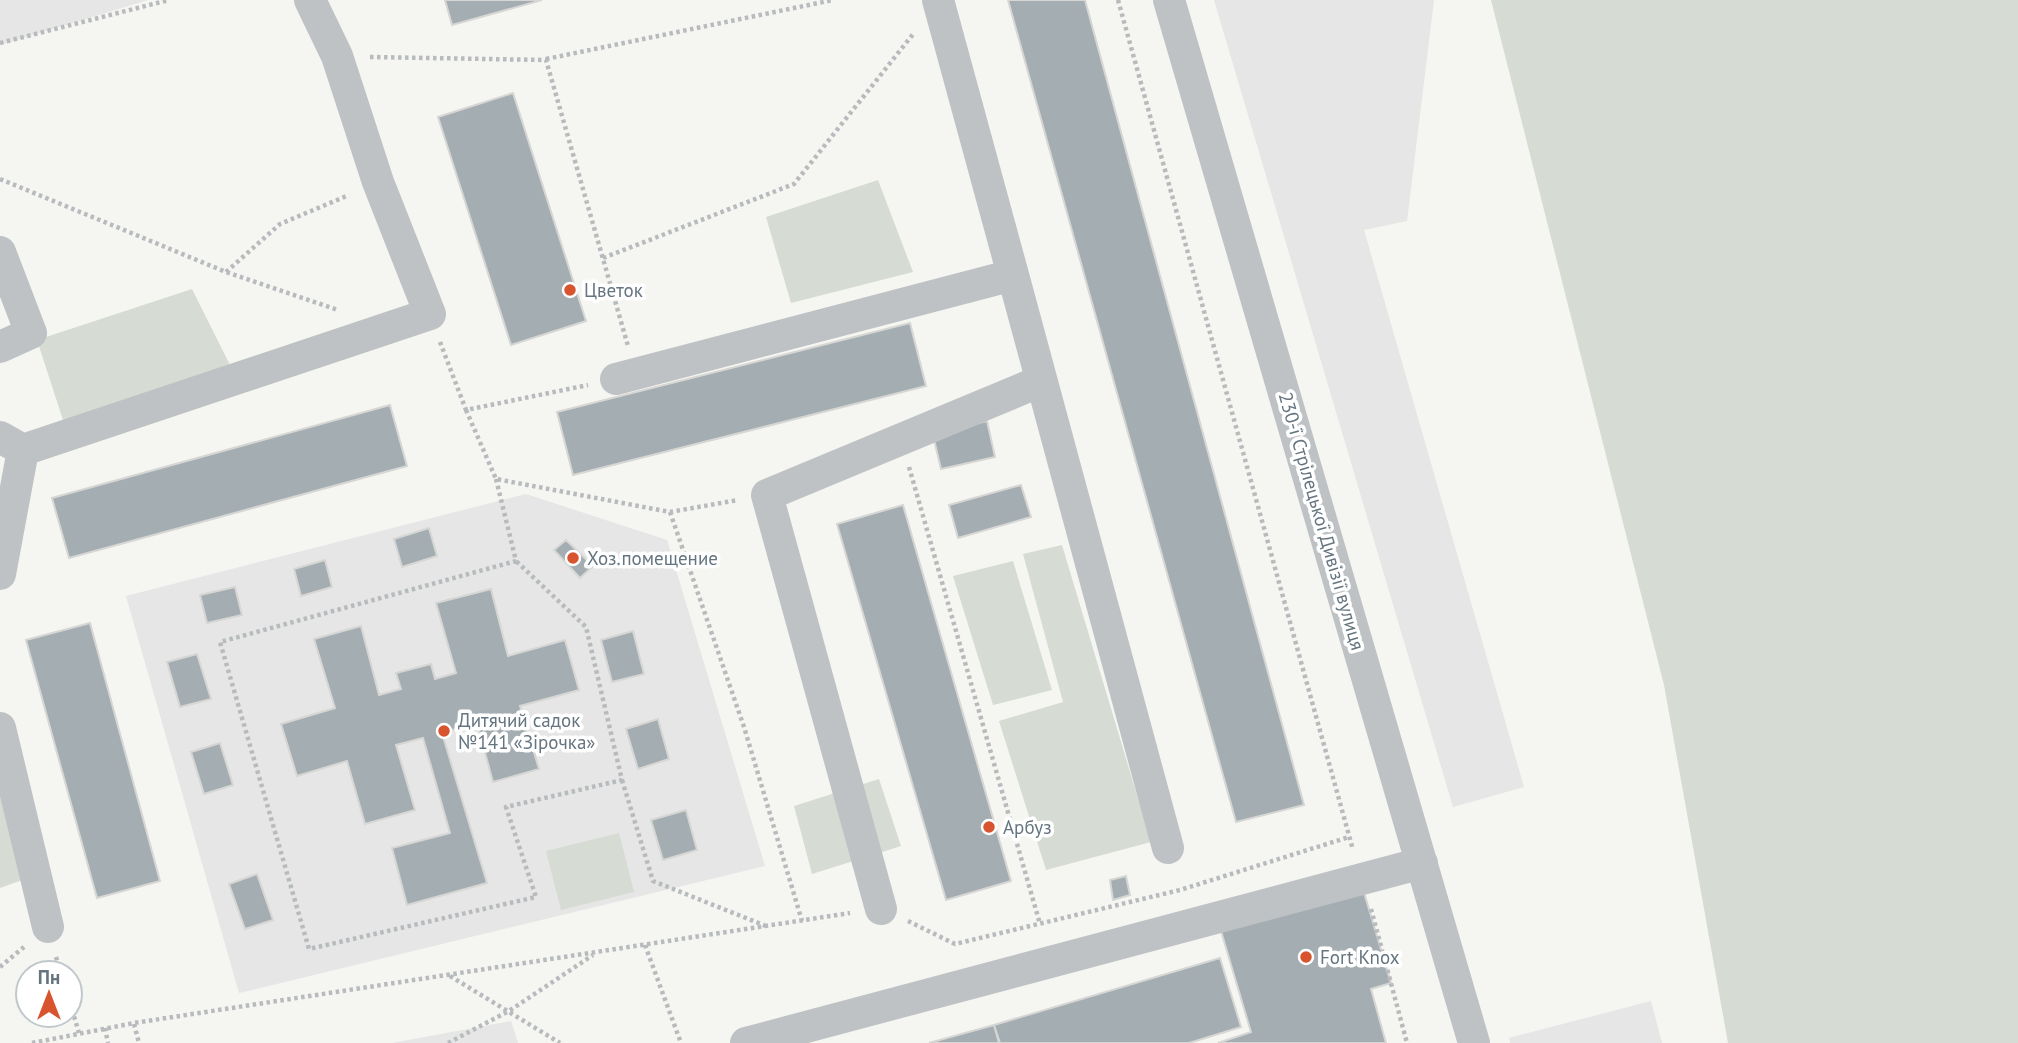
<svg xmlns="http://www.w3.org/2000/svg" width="2018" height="1043" font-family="'PT Sans',sans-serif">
	<rect width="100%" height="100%" fill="#f5f5f1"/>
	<path fill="#e5e6e5" d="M0,0H148L0,45Z
		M1214,0H1434L1407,221L1364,230L1524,787L1453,807Z
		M526,494L667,540L765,866L239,993L126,596Z
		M1651,1001L1662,1043H1510L1509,1038Z
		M511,1021L518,1043H392Z"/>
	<path fill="#d6dbd3" d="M1491,0H2018V1043H1728L1664,685Z
		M878,180L913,272L791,303L766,217Z
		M192,289L231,367L64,423L37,340Z
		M1062,545L1151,842L1046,870L999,721L1063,702L1023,554Z
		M1013,561L1052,690L993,705L953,576Z
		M879,779L901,846L812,874L794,806Z
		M0,781L25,879L0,888Z
		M619,833L634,892L561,910L546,851Z"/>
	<path fill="#a4adb1" stroke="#d6d6d4" stroke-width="2" d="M445,0H542L452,25Z
		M1008,0H1085L1304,805L1236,822Z
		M513,93L586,321L511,345L438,117Z
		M910,323L926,386L573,475L557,412Z
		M390,405L407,466L69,558L52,498Z
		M987,421L995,457L941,469L933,435Z
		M1021,485L1031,517L958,538L949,505Z
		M903,505L1011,881L946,900L837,524Z
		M429,528L437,556L402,567L394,539Z
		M566,540L593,566L580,578L554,550Z
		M325,560L332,587L301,596L294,569Z
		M235,587L242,615L207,623L200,595Z
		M491,589L508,656L565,640L579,690L520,706L539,769L493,782L477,723L442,733L487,883L407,905L392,848L450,833L423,738L396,745L415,810L365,824L347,761L297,776L281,724L335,708L314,639L361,626L379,695L401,689L396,673L431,664L435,679L456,673L436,603Z
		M90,623L160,881L97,898L26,640Z
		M633,631L644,674L612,682L601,640Z
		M197,654L211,699L180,707L167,662Z
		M658,719L669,759L638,769L626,729Z
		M220,743L233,785L204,794L191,752Z
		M686,810L697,850L663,860L651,820Z
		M257,874L273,920L245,929L229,884Z
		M1126,876L1130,895L1113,900L1110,880Z
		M1363,889L1391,983L1371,989L1386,1043H1218L1251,1032L1221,931Z
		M1220,958L1241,1027L1189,1043H1000L994,1025Z
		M994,1025L999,1043H929Z"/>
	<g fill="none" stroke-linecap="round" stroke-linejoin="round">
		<path stroke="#b8bbbd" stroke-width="4.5" stroke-dasharray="3.5 3.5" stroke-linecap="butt" d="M1118,0L1353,850
			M0,43L169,0
			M370,57L546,60L628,346
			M546,59L833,0
			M0,179L226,272L338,310
			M603,258L794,184L914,33
			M226,272L280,224L349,195
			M440,342L466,410L588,385
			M466,410L496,479L670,512L738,500
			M909,467L1040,924
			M496,479L516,561L220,642L309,949L536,897L506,807L622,780L586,627L516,561
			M670,512L744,727L802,921
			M622,780L653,881L766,926
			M1371,909L1407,1043
			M908,921L955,944L1180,890L1349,837
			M645,945L681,1043
			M56,957L61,973
			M0,967L24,947
			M450,976L560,1043
			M70,1003L79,1033
			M134,1024L139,1043
			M105,1028L108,1043
			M32,1043L134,1023L850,913
			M448,1043L509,1011L593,955"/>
		<path stroke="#bec2c5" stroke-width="32" d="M1169,0L1474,1043
			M0,252L31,333L0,347
			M1013,275L1168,848
			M616,379L1013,275L938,0
			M0,437L23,450L430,314L378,182L337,56L310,0
			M0,574L23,450
			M0,728L48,927
			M881,909L767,495L1041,381
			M746,1043L1422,863"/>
	</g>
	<g fill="#d8542e" stroke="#fff" stroke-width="2.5">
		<circle cx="570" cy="290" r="7"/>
		<circle cx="573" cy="558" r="7"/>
		<circle cx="444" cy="731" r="7"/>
		<circle cx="989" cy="827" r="7"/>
		<circle cx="1306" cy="957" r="7"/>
	</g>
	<g text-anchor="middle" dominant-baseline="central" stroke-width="7" stroke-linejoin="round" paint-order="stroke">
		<g font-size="19" fill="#657580" stroke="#fff" text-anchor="start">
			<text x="584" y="290">Цветок</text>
			<text x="587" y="558">Хоз.помещение</text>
			<text x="458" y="720">Дитячий садок<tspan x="458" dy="22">№141 «Зiрочка»</tspan></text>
			<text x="1003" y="827">Арбуз</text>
			<text x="1320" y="957">Fort Knox</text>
		</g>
		<g font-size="19" fill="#657580" stroke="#fff">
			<text transform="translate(1322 521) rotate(74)">230-ї Стрілецької Дивізії вулиця</text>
		</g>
	</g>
	<g transform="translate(49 994)"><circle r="33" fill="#ffffff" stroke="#c1c8cc" stroke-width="2"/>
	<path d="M0-5L12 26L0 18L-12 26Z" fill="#d8542e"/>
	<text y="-10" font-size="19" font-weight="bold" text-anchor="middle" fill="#657580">Пн</text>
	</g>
</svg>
